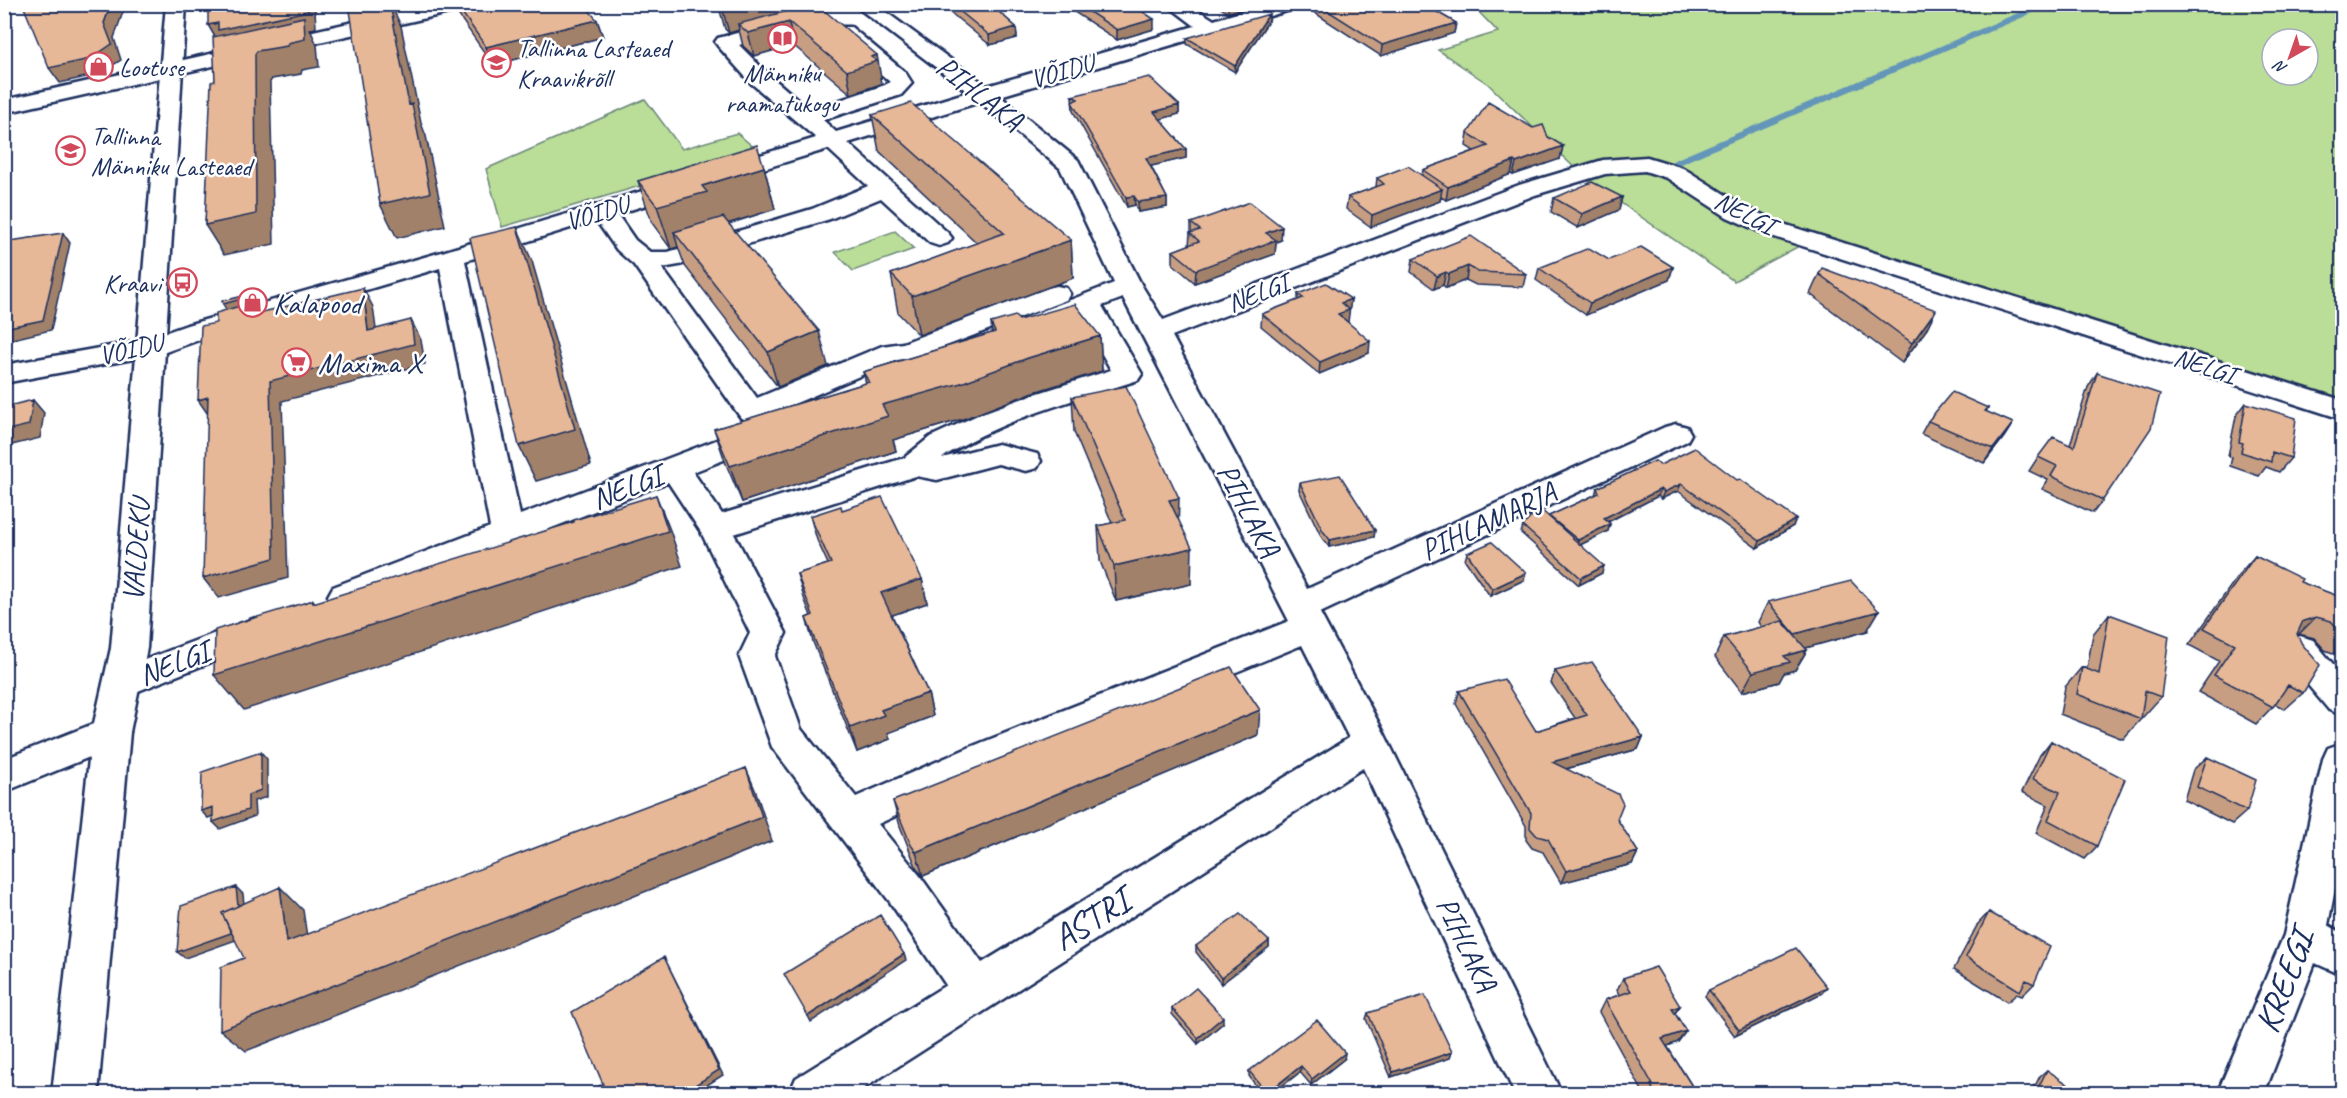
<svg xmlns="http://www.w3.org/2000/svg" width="2347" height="1098" font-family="Caveat,sans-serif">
	<rect width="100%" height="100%" fill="#fff"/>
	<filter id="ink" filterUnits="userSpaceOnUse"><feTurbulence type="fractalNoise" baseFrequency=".0167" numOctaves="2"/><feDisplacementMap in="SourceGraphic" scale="12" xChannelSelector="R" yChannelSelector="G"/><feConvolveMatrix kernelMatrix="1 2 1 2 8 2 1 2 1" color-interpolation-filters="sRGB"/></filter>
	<g filter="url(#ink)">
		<path fill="#badd97" stroke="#6a867a" stroke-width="1.5" fill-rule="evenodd" d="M1472,5H2342V407L1812,239L1734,281L1586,179L1488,84L1438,50L1498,32ZM2272,39H2308V75H2272Z
			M645,99L682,149L737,133L758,151L502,227L486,169Z
			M895,231L914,249L853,271L835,252Z"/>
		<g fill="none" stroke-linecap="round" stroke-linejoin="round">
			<path stroke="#6396b9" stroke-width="6" d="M1675,163L2046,4"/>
			<defs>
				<path id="minor" d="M434,4H471L469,8L462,10L4,113V100Z
					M853,4H875L987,86L1195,26L1166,4H1189L1214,20L1267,4H1299L1297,8L1000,96L1078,160L1142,286L1163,320L1519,185L1603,160L1647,157L1683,168L1745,207L1783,224L2342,400V419L1765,234L1727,217L1667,178L1645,171L1605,174L1535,195L1172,336L1307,589L1665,427L1676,424L1687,427L1691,434L1687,441L1320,613L1384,733L1562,1094H1515L1363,768L855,1094H789L796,1078L946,985L890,902L772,747L739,656L750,633L701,532L668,482L357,605L345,609L333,605L328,596L333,587L490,527L440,268L207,337L160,354L4,383V365L144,340L187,325L442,252L816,138L751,83L718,46L715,42L718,38L783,21L790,23L793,27L790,31L739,45L767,73L810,110L885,85L890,82L837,35L834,31L837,27H851L905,72L912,83L901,95L823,120L836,132L968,92ZM980,102L1060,168L1114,283L1024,318L1020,324L1024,330L1034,332L1044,330L1080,315L1111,370L1032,395L980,414L930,437L904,458L722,514L693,472L775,440L779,433L775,426L764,423L753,426L520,515L465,261L596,220L617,250L634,265L741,418L751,421L761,418L897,360L917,357L1066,300L1070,294L1066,288L1057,286L1048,288L903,343L882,346L757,398L662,268L679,265L830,219L881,198L930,243L939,246L948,243L952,238L948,233L848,143ZM828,149L868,186L812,209L668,252H650L635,240L617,214ZM1123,298L1289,621L968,748L856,797L801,729L775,656L786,633L734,534L916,476L937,480L998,464L1026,471L1037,468L1041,461L1037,454L998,444L942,458C1000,419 1073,401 1138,380L1142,374L1102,306ZM1302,645L1349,738L982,963L920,876L878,824L996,770Z
					M255,618L267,622L273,631L267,640L123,697L110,693L105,683L110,673Z
					M2300,636L2313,640L2342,675V715L2329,710L2287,660L2282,650L2287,640Z
					M111,717L124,721L130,732L124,743L4,792V759Z
					M2342,743V853L2328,925L2342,933V975L2315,963L2264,1094H2217L2284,935L2323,759L2328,748Z"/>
				<path id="tertiary" d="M166,4H186L147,648L130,732L98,1094H52L92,732L111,648Z"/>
			</defs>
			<use href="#minor" stroke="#1b2f5e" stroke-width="5"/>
			<use href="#tertiary" stroke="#1b2f5e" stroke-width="5"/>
			<use href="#minor" fill="#fff" fill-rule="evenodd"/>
			<use href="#tertiary" fill="#fff" fill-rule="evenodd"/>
		</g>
		<path fill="#c79e82" stroke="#1b2f5e" stroke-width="1.5" d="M453,4H515L517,6L597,20L603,37L493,65L457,13Z
			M940,4H990L1016,27L1017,38L990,45Z
			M1062,4H1131L1154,29L1117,40Z
			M1215,4H1254L1228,13Z
			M1301,4H1423L1456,23L1454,33L1381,56Z
			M719,7L799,8L881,78H880L881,84L851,94L793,45L754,56L743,46L739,30L729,33L725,29Z
			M1269,20L1235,72L1187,44V38Z
			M1072,96L1179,105V114L1160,119L1186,149V158L1151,166L1167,198V207L1138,212L1135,205L1127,207L1073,111Z
			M872,115L1071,240L1073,278L919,335L898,313L891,274L977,243L879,151Z
			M1468,133L1548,137L1563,146L1560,159L1513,175L1511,174L1446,200L1441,197L1440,201L1371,227L1346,209L1348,197L1376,187L1377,178L1422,175L1423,170L1474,151L1466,146Z
			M764,167L775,209L729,224L828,366L778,387L685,266L678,247L671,249L652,223L638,181Z
			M1622,197L1619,210L1578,228L1551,212L1554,198Z
			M1191,223L1281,240L1276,242L1275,254L1195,283L1173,264V251L1189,245L1190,233H1191Z
			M1413,259L1526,274L1523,287L1476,285L1466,280L1446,288L1443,285L1434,289L1411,272Z
			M1609,260L1673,267L1669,280L1586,315L1536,280L1539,268Z
			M1819,274L1926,330L1902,363L1810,294Z
			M1298,294L1351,299L1347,322L1369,353L1319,374L1261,326L1262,314L1298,300Z
			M1019,320L1100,336L1102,371L1031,393L966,418L893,440L896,451L742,502L726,464L714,429L866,383L863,372L992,333L991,323Z
			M2097,373L2103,500L2093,513L2042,489L2048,480L2029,471L2038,457L2070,445L2088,387Z
			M1072,397L1179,521L1191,584L1116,601L1100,561L1098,526L1112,523L1074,432Z
			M2246,403L2291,458L2279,472L2266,467L2259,476L2230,466L2232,457L2228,456L2236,416Z
			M1988,408L1986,412L2013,423L2004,437L1984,463L1921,434L1928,421Z
			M1660,465L1793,526L1757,548L1678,491L1661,499L1658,496L1608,522L1610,524L1608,531L1580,545L1602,573L1579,585L1521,533L1523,526L1549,517V516L1595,495L1597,488Z
			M1300,483L1375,530L1374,537L1329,547L1322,538L1299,490Z
			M842,510L922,579L927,603L892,615L928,693L933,716L888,733L890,739L857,752L813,642L806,618L811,616L804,598L797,574L828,564L817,540L810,516Z
			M1467,553L1524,580L1490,596L1465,560Z
			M2255,556L2300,582L2343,598V657L2325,650L2314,638L2299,634L2297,635L2303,693L2285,709L2275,704L2256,724L2198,692L2219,661L2189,645L2240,573Z
			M1768,602L1867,631L1805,648L1807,650L1795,670L1784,673L1779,682L1742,692L1715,657L1724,637L1761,627L1758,622Z
			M2109,614L2161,697L2143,717H2141V719L2123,739L2060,714L2065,687L2082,667L2087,669L2093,634Z
			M1555,671L1643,737L1638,749L1566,769L1617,819L1638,852L1632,864L1561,883L1543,852L1532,848L1526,840V826L1456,704L1459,691L1536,731L1575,718L1551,683Z
			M1258,735L923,876L917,869L900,826L893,801Z
			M2051,741L2097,846L2085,859L2036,833L2048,805L2022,792L2040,755Z
			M2207,757L2247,811L2232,824L2184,800L2193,770Z
			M1989,912L2034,984L2022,996L2017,994L2007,1002L1954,969L1978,924Z
			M1269,941V947L1221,984L1196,952V946Z
			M1623,978L1680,1006L1675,1013L1686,1031L1678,1042L1667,1046L1697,1094H1644L1599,1012L1605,1000L1619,995L1617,990Z
			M1709,990L1822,993L1735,1036L1705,996Z
			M1172,1008L1223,1023L1198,1044L1172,1014Z
			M1368,1013L1452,1052L1450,1058L1391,1077L1366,1019Z
			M1344,1059L1311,1085L1300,1072L1272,1094H1262L1249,1076V1071Z
			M2047,1070L2082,1094H2031L2040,1076Z
			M2343,1082V1094H2333L2336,1086Z"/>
		<path fill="#a2816a" stroke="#1b2f5e" stroke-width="1.5" d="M111,4H124L125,6L114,38L121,60L99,74L60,83L49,68L104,23Z
			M307,4H312L315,10L316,28L310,29L317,45L319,67L302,70L301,74L272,79L270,82L274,244L224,255L205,225L218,42L208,25Z
			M355,4H397L398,10L394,11L401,26L421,123L426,136L445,226L397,238L380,204Z
			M747,4H798L800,14L738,24L739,30L729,33L723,11Z
			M1228,4H1254L1228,13Z
			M1269,14V20L1235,72V66Z
			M1154,19V29L1117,40V30Z
			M597,20L603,37L493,65L486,47Z
			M789,22L793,45L754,56L748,33Z
			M1456,23L1454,33L1381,56L1382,45Z
			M1016,27L1017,38L990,45L989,35Z
			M877,55L881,78H880L881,84L851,94L847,71L871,57Z
			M1179,105V114L1154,121V112Z
			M1563,146L1560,159L1513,175L1516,163Z
			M1186,149V158L1147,167L1146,158Z
			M1514,161L1511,174L1446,200L1448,187Z
			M764,167L775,209L717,227L674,232L678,247L671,249L657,206L702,186Z
			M1442,189L1440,201L1371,227L1372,215Z
			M1134,196L1135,205L1127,207L1126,197Z
			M1622,197L1619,210L1578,228L1582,214Z
			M1167,198V207L1138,212V202Z
			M517,227L532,261L591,465L536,481L519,446Z
			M1282,227L1281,240L1276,242L1275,254L1195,283L1196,270L1266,233Z
			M63,233L70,243L51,330L4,341V328Z
			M1071,240L1073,278L919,335L912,296Z
			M1468,266L1466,280L1446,288L1449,274Z
			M1673,267L1669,280L1586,315L1590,303Z
			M1446,272L1443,285L1434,289L1437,276Z
			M363,288L373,307L379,351L368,331Z
			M256,293L260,302L250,305L262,323L227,311L223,304Z
			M1351,299L1348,322L1337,326L1341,303Z
			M1936,310L1926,330L1902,363L1912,343Z
			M411,320L421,340L425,364L282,401L288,578L219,598L203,578L270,381Z
			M819,331L828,366L778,387L768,352Z
			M1100,336L1102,371L1031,393L966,418L893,440L896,451L742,502L730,466L882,405L1028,358Z
			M1370,341L1369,353L1319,374L1320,362Z
			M208,397L212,420L198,400Z
			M33,400L44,413L40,438L4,447V431Z
			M2013,423L2004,437L1984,463L1993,449Z
			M1681,484L1678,491L1661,499L1664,492Z
			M1661,489L1658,496L1601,525L1604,518Z
			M656,495L670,530L682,566L244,710L214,675L313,603V600L339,635Z
			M1179,498L1178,534L1169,500Z
			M1796,519L1793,526L1757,548L1760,541Z
			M1610,524L1608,531L1576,547L1578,540Z
			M1375,530L1374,537L1329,547L1330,540Z
			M1192,548L1191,584L1116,601L1114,566Z
			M1604,566L1602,573L1579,585L1581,578Z
			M1526,573L1524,580L1490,596L1492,589Z
			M922,579L927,603L887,617L881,593Z
			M1879,611L1867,631L1784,654L1795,634Z
			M2316,617L2299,634L2286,638L2303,621Z
			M1807,650L1795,670L1784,673L1779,682L1742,692L1753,672L1784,656Z
			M928,693L933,716L888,733L890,739L857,752L850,728L881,710Z
			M1260,710L1258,735L923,876L916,852Z
			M1643,737L1638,749L1547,774L1552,762Z
			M261,752L267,759V797L254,801L255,816L220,829L213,822L248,795Z
			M746,768L756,792L772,841L246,1051L220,1030Z
			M213,807L220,813L208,818L201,811Z
			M1638,852L1632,864L1561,883L1566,871Z
			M236,887L243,894L247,936L185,958L177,952Z
			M280,887L303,910L311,964L287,942Z
			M1269,941V947L1221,984V978Z
			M904,954L906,960L811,1022L808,1016Z
			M664,957L723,1075L693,1094H681Z
			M1827,987L1822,993L1735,1036L1739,1030Z
			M1680,1006L1672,1017V1009Z
			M1223,1017V1023L1198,1044V1038Z
			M1686,1031L1678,1042L1655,1051L1662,1039Z
			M1452,1052L1450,1058L1391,1077L1393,1072Z
			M1345,1053L1344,1059L1311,1085L1312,1079Z
			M1301,1066L1300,1072L1272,1094H1267Z"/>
		<path fill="#e7b897" stroke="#1b2f5e" stroke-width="1.5" d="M111,4L104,23L112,44L90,59L49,68L23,5Z
			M208,4H307L308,11L218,30V23L208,25Z
			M349,4H390L409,105L412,104L430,193L380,204Z
			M456,4H515L517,6L525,4H584L597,20L486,47Z
			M730,4H747L723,11L719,7Z
			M951,4H990L1016,27L989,35Z
			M1077,4H1131L1154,19L1117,30Z
			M1317,4H1423L1456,23L1382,45Z
			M811,5L814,7L819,6L877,55L871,57L877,61L847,71L789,22L748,33L738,24Z
			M1269,14L1235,66L1187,38Z
			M304,17L305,39L288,43L287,46L257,51L255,54L256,214L205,225L211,82L215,81L213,37Z
			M1149,77L1179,105L1154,112L1186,149L1146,158L1167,198L1138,202L1134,196L1126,197L1072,102L1078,99L1072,96Z
			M1488,102L1533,128L1543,125L1548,137L1563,146L1516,163L1514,161L1448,187L1423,170L1488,146L1468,133Z
			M911,103L1071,240L912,296L891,274L1004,233L872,115Z
			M757,145L764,167L702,186L707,192L657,206L638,181Z
			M1408,166L1442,189L1372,215L1348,197L1384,184L1377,178Z
			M1592,182L1622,197L1582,214L1554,198Z
			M1250,202L1282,227L1266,233L1276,240L1196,270L1173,251L1199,241L1190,233L1200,230L1191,223Z
			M723,217L819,331L768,352L674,232Z
			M517,227L575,429L519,446L470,238Z
			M63,233L43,320L4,328V242Z
			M1471,236L1526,274L1478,272L1468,266L1449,274L1446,272L1437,276L1413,259Z
			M1641,247L1673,267L1590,303L1539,268L1589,248L1609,260Z
			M1822,268L1936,310L1912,343L1819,274Z
			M1326,283L1351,299L1341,303L1349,310L1338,314L1370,341L1320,362L1262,314L1303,298L1298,294Z
			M363,288L368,331L411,320L414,344L270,381L274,558L203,578L208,397L198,400L201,326L216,323V313L250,303V315Z
			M256,293V295L223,304L222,301Z
			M1075,304L1100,336L1028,358L961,383L882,405L888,416L730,466L714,429L869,382L863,372L995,332L991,323L1015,316L1019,320Z
			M2097,373L2160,394L2151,428L2103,500L2051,476L2057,466L2038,457L2053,437L2074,447Z
			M1126,386L1179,498L1169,500L1192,548L1114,566L1098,526L1125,520L1072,397Z
			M1952,392L1988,408L1985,411L2013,423L1993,449L1928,421Z
			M33,400L29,425L4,431V407Z
			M2246,403L2296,418L2291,458L2272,452L2271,462L2241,452L2243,443L2239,442Z
			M1695,448L1737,480L1740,479L1796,519L1760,541L1681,484L1664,492L1661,489L1604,518L1610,524L1578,540L1549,516L1599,493L1597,488L1655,461L1660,465Z
			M1340,475L1375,530L1330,540L1323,531L1300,483Z
			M656,495L668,531L214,675L215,630L313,600V603L574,522V520Z
			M882,497L922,579L881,593L928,693L881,710L884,715L850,728L806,618L813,615L797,574L831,563L810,516L841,506L842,510Z
			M1539,508L1604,566L1581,578L1523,526Z
			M1492,542L1526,573L1492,589L1467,553Z
			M2255,556L2302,579L2300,582L2343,598V634L2331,621L2316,617L2303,621L2297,634L2302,644L2320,665L2303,693L2288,685L2273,707L2214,675L2235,644L2204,628Z
			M1851,581L1879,611L1795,634L1768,602Z
			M2109,614L2169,636L2161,697L2145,691L2141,719L2077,694L2082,667L2099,674Z
			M1782,621L1807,650L1784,656L1790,662L1753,672L1724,637Z
			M1592,662L1643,737L1552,762L1618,794L1623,804L1617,819L1638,852L1566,871L1548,839L1537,836L1530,828L1531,813L1459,691L1504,679L1536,731L1587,715L1555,671Z
			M1231,667L1260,710L916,852L911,845L893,801Z
			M2051,741L2125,779L2097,846L2048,820L2060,792L2033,779Z
			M261,752V790L248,795V810L213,822V807L201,811L202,772Z
			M2207,757L2256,780L2247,811L2197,787Z
			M746,768L762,817L220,1030L221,967L244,958L222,913L280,887L287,942Z
			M236,887L238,906L222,913L231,933L177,952L181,906Z
			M1989,912L2050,947L2034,984L2026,980L2020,991L1966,957Z
			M1240,914L1269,941L1221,978L1196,946Z
			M880,915L904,954L808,1016L784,974Z
			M1796,948L1827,987L1739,1030L1709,990Z
			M664,957L719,1070L681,1094H586L603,1084L572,1012Z
			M1656,967L1680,1006L1672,1009L1686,1031L1662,1039L1697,1094H1655L1651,1085H1653L1605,1000L1631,991L1623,978Z
			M1196,988L1223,1017L1198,1038L1172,1008Z
			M1425,995L1452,1052L1393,1072L1368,1013Z
			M1317,1020L1345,1053L1312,1079L1301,1066L1267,1093L1249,1071Z
			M2047,1070L2082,1094H2035Z
			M1075,1088L1080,1094H1068Z"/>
	</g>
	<defs>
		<symbol id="library-ring" viewBox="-11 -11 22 22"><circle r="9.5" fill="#fff" stroke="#d1495b" stroke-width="1.5"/><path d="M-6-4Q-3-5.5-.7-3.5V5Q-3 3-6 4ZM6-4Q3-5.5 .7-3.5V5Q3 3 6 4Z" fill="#d1495b"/></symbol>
		<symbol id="school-ring" viewBox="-11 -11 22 22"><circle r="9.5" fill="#fff" stroke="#d1495b" stroke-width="1.5"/><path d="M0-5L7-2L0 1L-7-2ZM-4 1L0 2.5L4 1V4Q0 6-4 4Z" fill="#d1495b"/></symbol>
		<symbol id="shop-ring" viewBox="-11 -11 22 22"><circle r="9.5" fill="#fff" stroke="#d1495b" stroke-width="1.5"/><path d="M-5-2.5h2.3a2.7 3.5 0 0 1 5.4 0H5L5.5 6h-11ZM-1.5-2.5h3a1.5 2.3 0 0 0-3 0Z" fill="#d1495b"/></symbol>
		<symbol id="bus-ring" viewBox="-11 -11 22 22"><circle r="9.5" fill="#fff" stroke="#d1495b" stroke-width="1.5"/><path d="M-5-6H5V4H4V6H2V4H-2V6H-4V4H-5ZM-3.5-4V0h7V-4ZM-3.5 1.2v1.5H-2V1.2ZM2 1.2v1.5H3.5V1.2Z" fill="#d1495b"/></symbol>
		<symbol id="supermarket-ring" viewBox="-11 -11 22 22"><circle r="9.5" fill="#fff" stroke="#d1495b" stroke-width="1.5"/><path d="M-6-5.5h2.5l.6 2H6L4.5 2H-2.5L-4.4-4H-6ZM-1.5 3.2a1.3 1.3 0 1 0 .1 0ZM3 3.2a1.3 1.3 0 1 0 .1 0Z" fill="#d1495b"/></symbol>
	</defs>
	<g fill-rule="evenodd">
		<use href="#library-ring" x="766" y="22" width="33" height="33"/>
		<use href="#school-ring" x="480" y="46" width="33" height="33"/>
		<use href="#shop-ring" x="82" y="50" width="33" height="33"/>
		<use href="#school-ring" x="54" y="134" width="33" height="33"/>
		<use href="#bus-ring" x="166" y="266" width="33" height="33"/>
		<use href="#shop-ring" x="236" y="286" width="33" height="33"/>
		<use href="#supermarket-ring" x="280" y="346" width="33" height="33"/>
	</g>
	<g text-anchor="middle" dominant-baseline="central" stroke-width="5" stroke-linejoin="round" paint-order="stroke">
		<g font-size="26" fill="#1b2f5e" stroke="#fff" text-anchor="start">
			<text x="517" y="48">Tallinna Lasteaed<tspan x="517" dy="30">Kraavikrõll</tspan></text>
			<text x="119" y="67">Lootuse</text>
			<text x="782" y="73" text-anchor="middle">Männiku<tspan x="782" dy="30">raamatukogu</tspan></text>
			<text x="91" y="136">Tallinna<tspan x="91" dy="30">Männiku Lasteaed</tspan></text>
			<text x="161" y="283" text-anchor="end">Kraavi</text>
		</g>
		<g font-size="26" fill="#1b2f5e" stroke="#fff">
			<text transform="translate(1062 71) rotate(-16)">VÕIDU</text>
			<text transform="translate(597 213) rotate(-17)">VÕIDU</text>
			<text transform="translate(1745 213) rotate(27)">NELGI</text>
			<text transform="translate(1258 293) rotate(-21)">NELGI</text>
			<text transform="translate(131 349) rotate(-13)">VÕIDU</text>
			<text transform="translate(2205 366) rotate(18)">NELGI</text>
		</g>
		<g font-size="30" fill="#1b2f5e" stroke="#fff">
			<text transform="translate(980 93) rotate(38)">PIHLAKA</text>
			<text transform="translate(627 487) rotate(-21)">NELGI</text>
			<text transform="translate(1249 510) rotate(62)">PIHLAKA</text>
			<text transform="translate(1488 521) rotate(-25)">PIHLAMARJA</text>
			<text transform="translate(136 550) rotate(-86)">VALDEKU</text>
			<text transform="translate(174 663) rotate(-21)">NELGI</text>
			<text transform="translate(1467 944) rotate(64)">PIHLAKA</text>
		</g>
		<g font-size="30" fill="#1b2f5e" stroke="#fff" text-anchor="start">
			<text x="273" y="303">Kalapood</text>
			<text x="318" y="363">Maxima X</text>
		</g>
		<g font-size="36" fill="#1b2f5e" stroke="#fff">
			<text transform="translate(1091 919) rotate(-32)">ASTRI</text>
			<text transform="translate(2284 981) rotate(-69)">KREEGI</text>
		</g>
	</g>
	<rect width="2347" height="1098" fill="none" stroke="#fff" stroke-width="24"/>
	<rect x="12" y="12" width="2323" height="1074" fill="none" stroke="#1b2f5e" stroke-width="2" filter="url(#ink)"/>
	<g transform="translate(2290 57) rotate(220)"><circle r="28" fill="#ffffff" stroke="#a4acbf" stroke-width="1.5"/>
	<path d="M0-4.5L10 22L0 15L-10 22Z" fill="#d1495b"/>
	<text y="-9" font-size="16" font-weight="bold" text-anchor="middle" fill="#1b2f5e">N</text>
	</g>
</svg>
